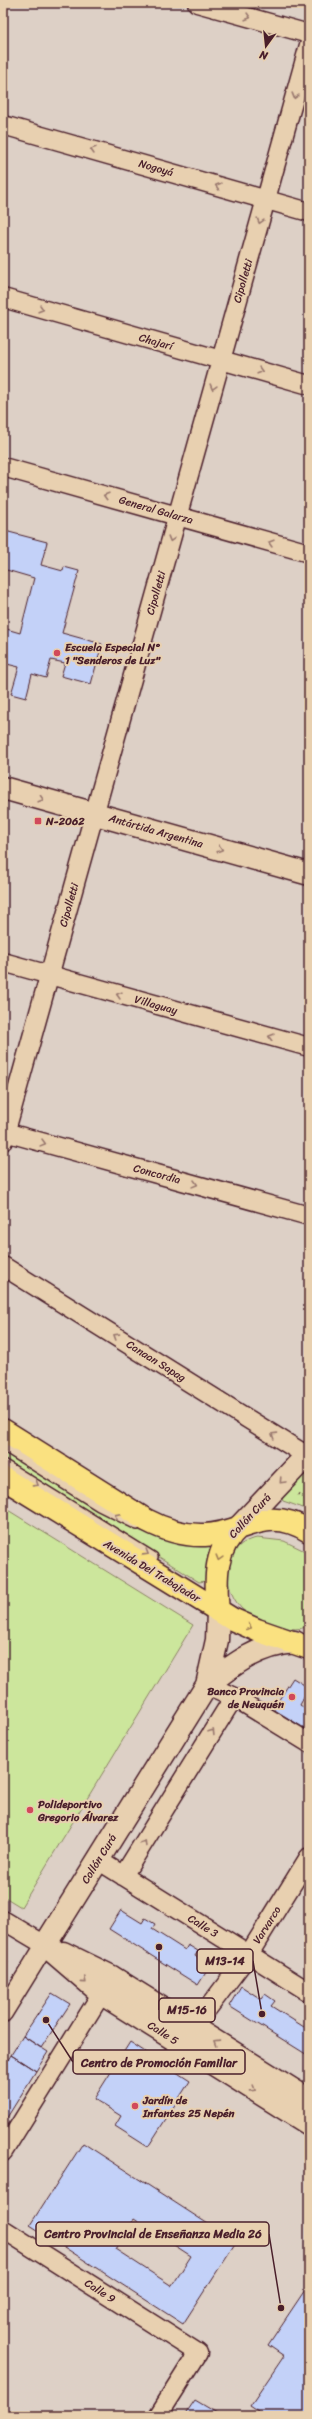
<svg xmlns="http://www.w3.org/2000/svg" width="312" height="2419" font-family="Sriracha,sans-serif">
	<rect width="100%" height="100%" fill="#ddd0c6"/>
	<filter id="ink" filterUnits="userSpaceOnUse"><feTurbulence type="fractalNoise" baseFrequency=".025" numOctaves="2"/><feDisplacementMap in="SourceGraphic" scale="8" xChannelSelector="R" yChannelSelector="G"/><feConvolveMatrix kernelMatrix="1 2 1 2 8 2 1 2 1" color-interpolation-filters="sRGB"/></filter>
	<g filter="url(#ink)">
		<path fill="#cce69c" stroke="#8b8264" d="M3,1450L127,1526L164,1539L211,1545L206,1581L199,1582L3,1459Z
			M309,1468V1510L283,1501L281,1497Z
			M3,1507L193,1625L21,1907L3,1896Z
			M257,1538L284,1541L309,1553V1626C296,1631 286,1629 273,1624C261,1620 250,1617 241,1608C220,1585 223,1543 257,1538Z"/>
		<path fill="#c3d1f8" stroke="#4a1f2b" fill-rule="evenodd" d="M5,531L47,542L41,565L63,571L64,567L79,571L62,633L102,644L91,684L61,676L65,663L51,660L46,678L32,674L26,698L11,694L19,667L3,663V628L20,633L34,578L3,569Z
			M293,1678L309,1688L300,1705L309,1711V1731L273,1709Z
			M121,1910L142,1923L145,1918L155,1924L152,1929L185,1950L188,1945L198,1951L195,1956L210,1966L198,1985L109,1929Z
			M3,1959L8,1962L3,1970Z
			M241,1986L261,1999L265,1994L275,2001L271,2006L304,2027L309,2022V2056L229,2006Z
			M52,1993L70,2004L41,2048L23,2036Z
			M23,2036L48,2052L36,2071L11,2055Z
			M130,2042L190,2081L148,2147L115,2126L121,2116L94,2099Z
			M11,2055L36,2071L3,2124V2068Z
			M83,2143L236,2242L183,2324L30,2225ZM134,2219L191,2256L172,2286L115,2249Z
			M309,2284V2416H265L250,2406L284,2356L268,2345Z
			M195,2400L222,2416H184Z"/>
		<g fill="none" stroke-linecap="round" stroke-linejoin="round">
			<defs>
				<path id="service" d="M3,1446L99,1506L137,1525
					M3,1464L153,1557"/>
				<path id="minor" d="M197,3L309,34
					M3,125L309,212
					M3,298L309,385
					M3,467L309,553
					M3,962L309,1047
					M5,1132L309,1216
					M3,1141L309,45
					M3,1266L309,1457
					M207,1685L234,1697L309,1743
					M98,1860L309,1992
					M123,1876L234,1697
					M3,1920L45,1945L3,2013
					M193,2028L249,1954L309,1857
					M3,2152L108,1983
					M3,2229L198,2353L158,2416"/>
				<path id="tertiary" d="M207,1685C235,1663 259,1645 295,1642
					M45,1945L207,1685L217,1640L218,1611
					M45,1945L102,1994L309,2124
					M63,1953L112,1977L309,2100"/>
				<path id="secondary" d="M3,788L309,874
					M240,1526L309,1453"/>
				<path id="primary" d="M3,1430L146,1520C163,1529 184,1536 205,1535C244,1534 265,1504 309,1531
					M3,1478L232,1619L257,1630L309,1648
					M218,1611C215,1579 214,1548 240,1526"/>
			</defs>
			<use href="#service" stroke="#4a1f2b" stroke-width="12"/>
			<use href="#minor" stroke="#4a1f2b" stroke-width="21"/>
			<use href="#tertiary" stroke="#4a1f2b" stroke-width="25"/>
			<use href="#secondary" stroke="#4a1f2b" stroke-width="25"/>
			<use href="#primary" stroke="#4a1f2b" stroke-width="25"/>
			<path stroke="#4a1f2b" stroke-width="2.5" stroke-dasharray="1 3" stroke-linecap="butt" d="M298,1494L309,1501"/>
			<use href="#service" stroke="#e8d0b0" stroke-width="9"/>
			<use href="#minor" stroke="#e8d0b0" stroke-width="18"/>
			<use href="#tertiary" stroke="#e8d0b0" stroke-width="22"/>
			<use href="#secondary" stroke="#e8d0b0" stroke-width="22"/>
			<use href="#primary" stroke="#fae180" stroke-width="22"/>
		</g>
		<defs><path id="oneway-chevron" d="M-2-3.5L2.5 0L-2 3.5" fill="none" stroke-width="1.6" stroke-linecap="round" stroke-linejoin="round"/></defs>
		<g stroke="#99786e">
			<use href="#oneway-chevron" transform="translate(248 17) rotate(16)"/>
			<use href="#oneway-chevron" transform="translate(295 96) rotate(106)"/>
			<use href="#oneway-chevron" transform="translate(93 150) rotate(-164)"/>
			<use href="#oneway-chevron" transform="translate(218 186) rotate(-164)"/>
			<use href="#oneway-chevron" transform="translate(260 221) rotate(106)"/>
			<use href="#oneway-chevron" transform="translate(41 309) rotate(16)"/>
			<use href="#oneway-chevron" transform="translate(260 371) rotate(16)"/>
			<use href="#oneway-chevron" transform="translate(213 387) rotate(106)"/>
			<use href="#oneway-chevron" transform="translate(106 496) rotate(-164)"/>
			<use href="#oneway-chevron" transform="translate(171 539) rotate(106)"/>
			<use href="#oneway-chevron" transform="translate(271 543) rotate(-164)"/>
			<use href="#oneway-chevron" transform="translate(41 799) rotate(16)"/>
			<use href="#oneway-chevron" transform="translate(220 849) rotate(16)"/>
			<use href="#oneway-chevron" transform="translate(119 995) rotate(-164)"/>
			<use href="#oneway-chevron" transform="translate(271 1037) rotate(-164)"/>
			<use href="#oneway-chevron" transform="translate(43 1143) rotate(15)"/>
			<use href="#oneway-chevron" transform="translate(195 1184) rotate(15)"/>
			<use href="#oneway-chevron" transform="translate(116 1336) rotate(-148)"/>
			<use href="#oneway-chevron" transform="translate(274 1435) rotate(-148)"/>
			<use href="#oneway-chevron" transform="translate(282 1481) rotate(133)"/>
			<use href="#oneway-chevron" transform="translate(36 1484) rotate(32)"/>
			<use href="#oneway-chevron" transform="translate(117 1516) rotate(-154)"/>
			<use href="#oneway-chevron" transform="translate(146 1553) rotate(32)"/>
			<use href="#oneway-chevron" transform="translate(212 1732) rotate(-58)"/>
			<use href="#oneway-chevron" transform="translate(144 1843) rotate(-58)"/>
			<use href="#oneway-chevron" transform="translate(84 1981) rotate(40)"/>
			<use href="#oneway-chevron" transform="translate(216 2042) rotate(-148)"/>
			<use href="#oneway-chevron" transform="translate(253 2089) rotate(32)"/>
		</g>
		<g stroke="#a28056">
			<use href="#oneway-chevron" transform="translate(219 1558) rotate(106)"/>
			<use href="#oneway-chevron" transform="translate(249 1627) rotate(23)"/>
		</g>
	</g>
	<g fill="#d1495b" stroke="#e8d0b0" stroke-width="1.5">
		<circle cx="57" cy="653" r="4"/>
		<rect x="34" y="817" width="8" height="8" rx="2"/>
		<circle cx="292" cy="1697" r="4"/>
		<circle cx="30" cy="1810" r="4"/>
		<circle cx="135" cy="2106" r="4"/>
	</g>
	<g text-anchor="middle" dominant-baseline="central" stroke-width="4" stroke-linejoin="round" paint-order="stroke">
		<g font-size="11" fill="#4a1f2b" stroke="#e8d0b0">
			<text transform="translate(156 168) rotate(16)">Nogoyá</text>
			<text transform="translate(243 281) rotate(-74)">Cipolletti</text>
			<text transform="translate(156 342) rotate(16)">Chajarí</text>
			<text transform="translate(156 510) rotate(16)">General Galarza</text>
			<text transform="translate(156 593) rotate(-74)">Cipolletti</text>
			<text transform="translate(156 831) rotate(16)">Antártida Argentina</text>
			<text transform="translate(69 905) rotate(-74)">Cipolletti</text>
			<text transform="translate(156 1005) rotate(16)">Villaguay</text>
			<text transform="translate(157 1174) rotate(15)">Concordia</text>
			<text transform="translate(156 1361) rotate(32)">Canaan Sapag</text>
			<text transform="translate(250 1516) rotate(-47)">Collón Curá</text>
			<text transform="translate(152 1571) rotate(31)">Avenida Del Trabajador</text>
			<text transform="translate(99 1859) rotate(-58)">Collón Curá</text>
			<text transform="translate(267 1925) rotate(-58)">Varvarco</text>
			<text transform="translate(203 1926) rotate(32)">Calle 3</text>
			<text transform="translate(163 2033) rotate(32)">Calle 5</text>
			<text transform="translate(100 2291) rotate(33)">Calle 9</text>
		</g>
		<g font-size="11" font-weight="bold" fill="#4a1f2b" stroke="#e8d0b0" text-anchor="start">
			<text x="65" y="647">Escuela Especial N°<tspan x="65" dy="13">1 "Senderos de Luz"</tspan></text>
			<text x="46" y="821">N-2062</text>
			<text x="284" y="1691" text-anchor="end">Banco Provincia<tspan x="284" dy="13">de Neuquén</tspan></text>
			<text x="38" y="1804">Polideportivo<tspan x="38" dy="13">Gregorio Álvarez</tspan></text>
			<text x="143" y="2100">Jardín de<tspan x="143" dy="13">Infantes 25 Nepén</tspan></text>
		</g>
	</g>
	<path fill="none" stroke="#4a1f2b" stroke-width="1.5" d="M262 2014L253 1961M159 1947L159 2010M46 2020L73 2062M281 2308L269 2234"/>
	<g fill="#4a1f2b" stroke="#e8d0b0" stroke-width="1.5">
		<circle cx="262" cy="2014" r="4"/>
		<circle cx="159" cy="1947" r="4"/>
		<circle cx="46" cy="2020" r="4"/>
		<circle cx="281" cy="2308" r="4"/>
	</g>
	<g fill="#e8d0b0" stroke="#4a1f2b" stroke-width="1.5">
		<rect x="197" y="1949" width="56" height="24" rx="4"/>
		<rect x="159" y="1998" width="56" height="24" rx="4"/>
		<rect x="73" y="2050" width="172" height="24" rx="4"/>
		<rect x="36" y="2222" width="233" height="24" rx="4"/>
	</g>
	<g font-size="12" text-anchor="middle" font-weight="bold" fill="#4a1f2b">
		<text x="225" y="1965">M13-14</text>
		<text x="187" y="2014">M15-16</text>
		<text x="159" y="2067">Centro de Promoción Familiar</text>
		<text x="153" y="2238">Centro Provincial de Enseñanza Media 26</text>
	</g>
	<rect width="312" height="2419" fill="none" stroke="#e8d0b0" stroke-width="16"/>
	<rect x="8" y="8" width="296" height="2403" fill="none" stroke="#4a1f2b" stroke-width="1.5" filter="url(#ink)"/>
	<g transform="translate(266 46) rotate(195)" stroke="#e8d0b0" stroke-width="3" paint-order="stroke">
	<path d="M0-3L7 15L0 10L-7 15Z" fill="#4a1f2b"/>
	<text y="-6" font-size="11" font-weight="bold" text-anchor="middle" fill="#4a1f2b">N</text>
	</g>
</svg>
